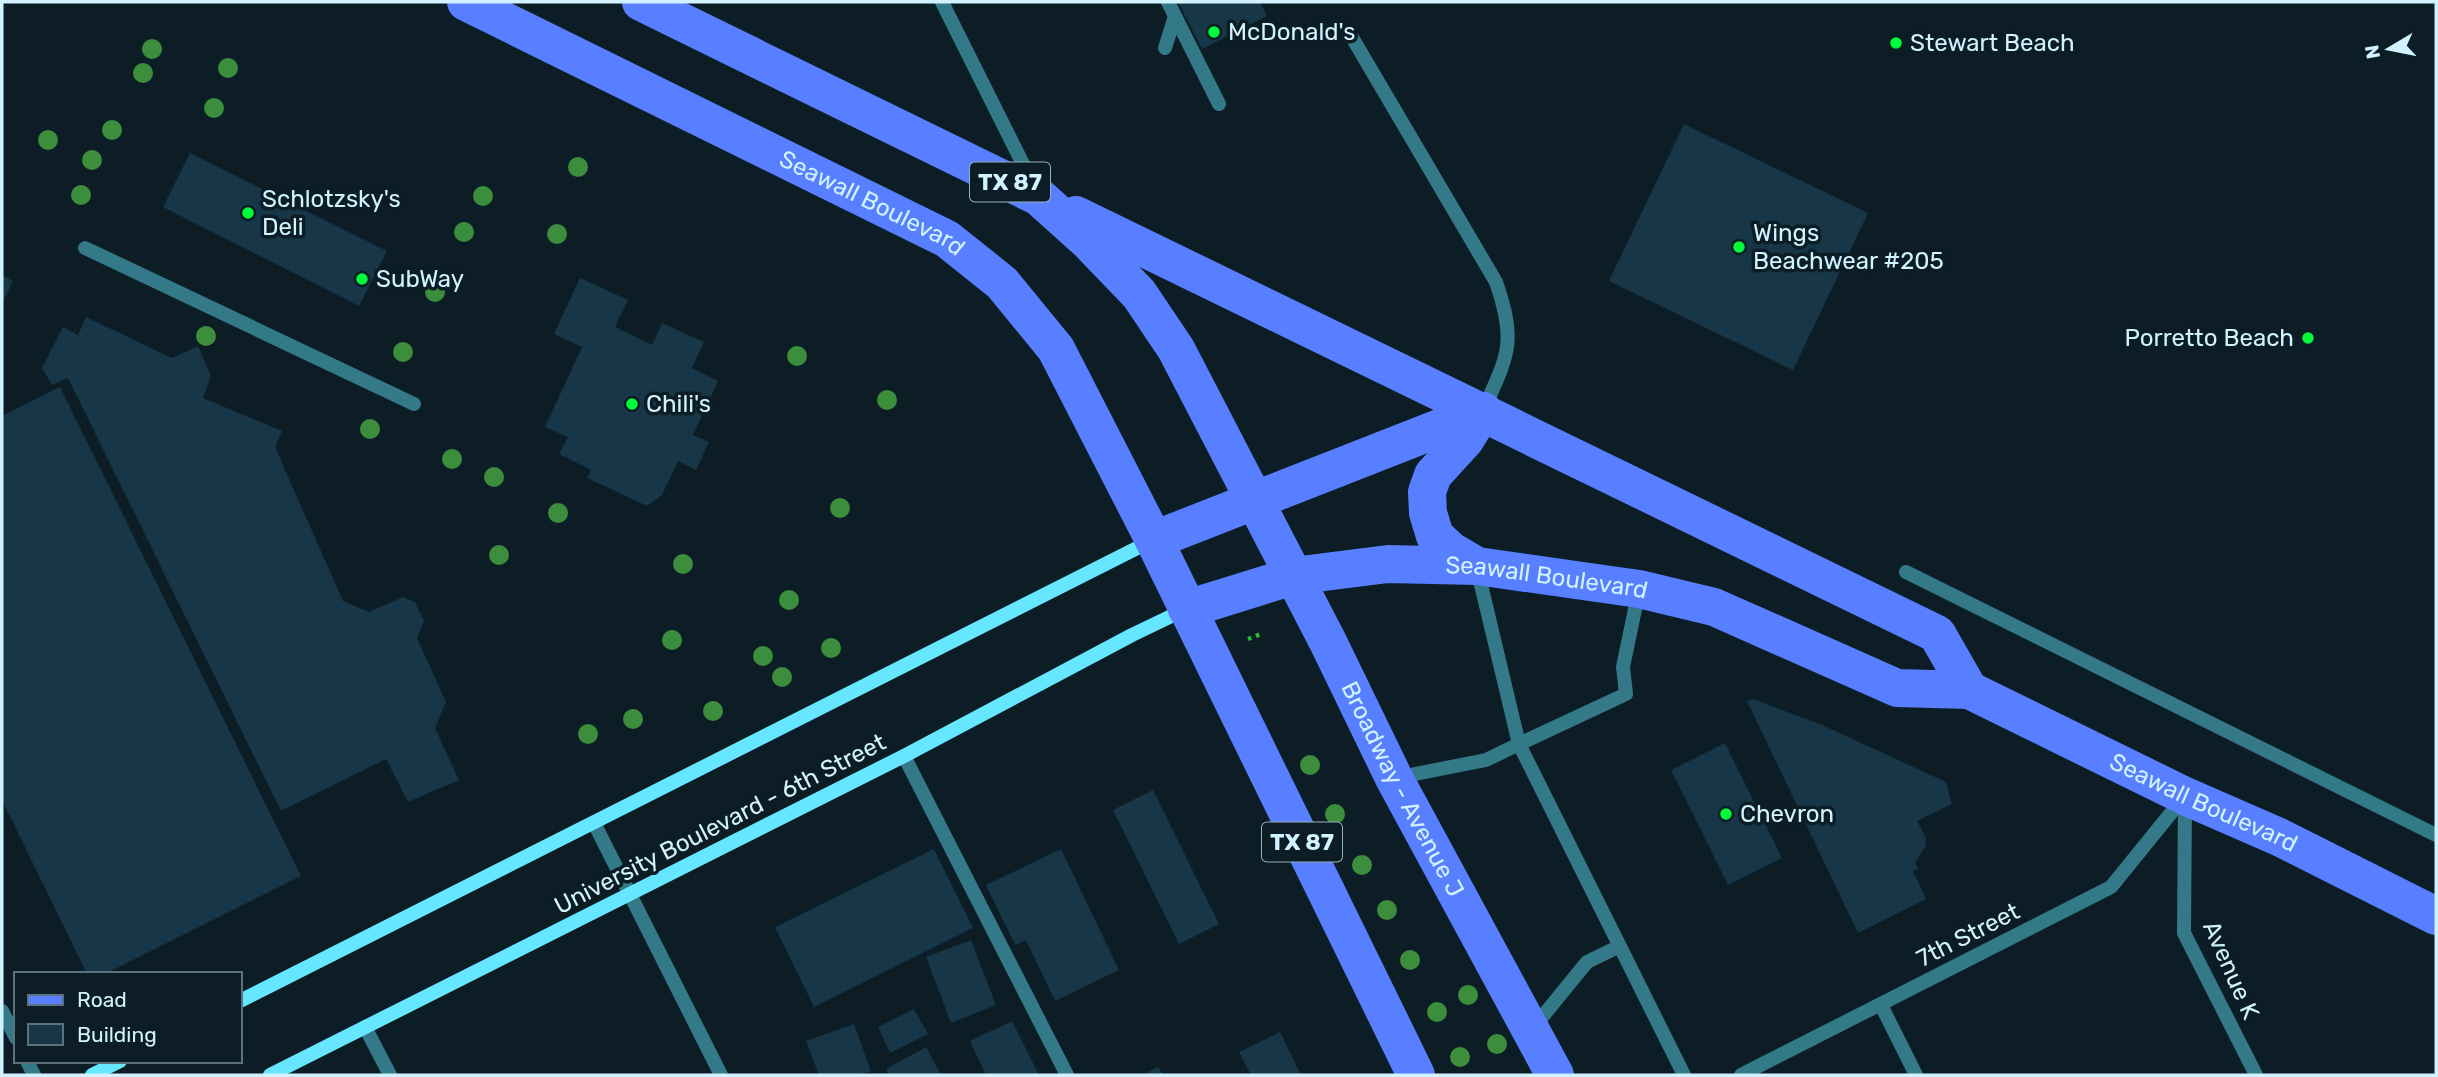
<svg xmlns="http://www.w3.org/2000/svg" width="2438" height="1077" font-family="Rubik,sans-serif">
	<rect width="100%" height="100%" fill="#0c1d25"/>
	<path fill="#173748" d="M1178,2H1260L1267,16L1202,49Z
		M1684,124L1868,213L1793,370L1609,281Z
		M190,153L387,251L359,306L163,207Z
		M2,275L13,281L2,304Z
		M580,278L628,300L615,327L652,345L662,323L704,342L692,368L718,381L693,435L709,442L696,470L678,461L662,495L647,506L587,478L591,470L559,454L568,437L545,427L582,347L554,334Z
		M86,317L172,358L198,346L211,376L203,398L282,431L275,447L343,601L369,612L403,597L415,602L424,621L417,638L446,702L435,728L459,780L408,802L386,759L281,811L68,378L52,385L42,368L63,327L78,335Z
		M60,387L301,876L105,974H87L2,800V416Z
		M1753,699L1822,725L1946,782L1952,804L1917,821L1926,838L1925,847L1915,862L1918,869L1913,871L1926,899L1858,933L1747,701Z
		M1725,743L1782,858L1728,885L1671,770Z
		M1153,790L1219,924L1179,944L1113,810Z
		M934,849L973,928L814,1007L775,927Z
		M1061,849L1119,970L1055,1001L1026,940L1015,945L986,885Z
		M971,940L996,1005L951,1023L926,957Z
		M914,1009L928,1034L890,1053L878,1027Z
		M1012,1021L1039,1075H986L970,1041Z
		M854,1024L871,1071L858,1075H819L806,1041Z
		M1280,1032L1301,1075H1251L1239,1052Z
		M926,1047L941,1075H889L886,1069Z
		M1158,1067L1163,1075H1142Z"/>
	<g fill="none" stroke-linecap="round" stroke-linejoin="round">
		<path stroke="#23c02f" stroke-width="4.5" stroke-dasharray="3.5 5" stroke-linecap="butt" d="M1248,639L1261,634"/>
		<path stroke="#337988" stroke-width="14" d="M942,2L1034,186
			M1168,2L1219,104
			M1353,39L1496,282C1517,343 1508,355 1483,411
			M1165,48L1175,16
			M85,248L414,404
			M1477,568L1519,744L1626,694L1623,667L1639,590
			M904,756L1067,1075
			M1395,778L1486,760L1519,744L1684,1075
			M1881,1005L1916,1075
			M365,1027L390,1075
			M1534,1027L1587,962L1620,946"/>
		<path stroke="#337988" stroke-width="14" d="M1906,572L2436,835
			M2185,798L2184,933L2256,1075
			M594,823L721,1075
			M2,1011L16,1038
			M27,1061L34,1075
			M1741,1075L2111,887L2184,797"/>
		<path stroke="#67e7ff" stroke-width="14" d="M240,1001L1153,540
			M92,1075L120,1061
			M270,1075L904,756L1132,635L1186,609"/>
		<g stroke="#577fff" stroke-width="38">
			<path id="s1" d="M466,2L947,239L1002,283L1056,349L1154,540L1416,1075"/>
			<path id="s2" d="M641,2L1039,197L1088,241L1139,294L1176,349L1328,642L1394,778L1555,1075"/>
			<path d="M1076,215L1937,634L1969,690"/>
			<path d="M1154,540L1483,411"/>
			<path d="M1477,566L1450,550L1435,536L1428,513L1427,492L1433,475L1465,440L1483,411"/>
			<path id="s3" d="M1187,609L1293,576L1388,564L1477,566L1639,589L1714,607L1897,688L1969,690L2185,796L2279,837L2436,916"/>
		</g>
	</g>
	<g fill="#3c8e3d">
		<circle cx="152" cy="49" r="10"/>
		<circle cx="228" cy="68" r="10"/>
		<circle cx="143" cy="73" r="10"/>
		<circle cx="214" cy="108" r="10"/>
		<circle cx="112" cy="130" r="10"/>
		<circle cx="48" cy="140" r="10"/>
		<circle cx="92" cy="160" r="10"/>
		<circle cx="578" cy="167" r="10"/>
		<circle cx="81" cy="195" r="10"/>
		<circle cx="483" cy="196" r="10"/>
		<circle cx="464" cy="232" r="10"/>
		<circle cx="557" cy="234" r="10"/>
		<circle cx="435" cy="292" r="10"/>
		<circle cx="206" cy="336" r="10"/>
		<circle cx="403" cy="352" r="10"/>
		<circle cx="797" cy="356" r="10"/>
		<circle cx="887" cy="400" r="10"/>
		<circle cx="370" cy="429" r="10"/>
		<circle cx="452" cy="459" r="10"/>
		<circle cx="494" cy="477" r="10"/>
		<circle cx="840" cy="508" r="10"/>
		<circle cx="558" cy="513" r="10"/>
		<circle cx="499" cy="555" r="10"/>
		<circle cx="683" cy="564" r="10"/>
		<circle cx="789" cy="600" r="10"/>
		<circle cx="672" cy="640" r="10"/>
		<circle cx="831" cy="648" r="10"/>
		<circle cx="763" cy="656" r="10"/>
		<circle cx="782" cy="677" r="10"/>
		<circle cx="713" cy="711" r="10"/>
		<circle cx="633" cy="719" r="10"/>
		<circle cx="588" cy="734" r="10"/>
		<circle cx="1310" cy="765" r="10"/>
		<circle cx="1335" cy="814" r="10"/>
		<circle cx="1362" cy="865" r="10"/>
		<circle cx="1387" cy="910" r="10"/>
		<circle cx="1410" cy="960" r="10"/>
		<circle cx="1468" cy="995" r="10"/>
		<circle cx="1437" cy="1012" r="10"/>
		<circle cx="1497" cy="1044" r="10"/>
		<circle cx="1460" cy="1057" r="10"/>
	</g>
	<g fill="#00fb3b" stroke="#0c1d25" stroke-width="2.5">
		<circle cx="1214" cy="32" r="7"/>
		<circle cx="1896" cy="43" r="7"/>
		<circle cx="248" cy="213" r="7"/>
		<circle cx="1739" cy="247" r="7"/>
		<circle cx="362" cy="279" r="7"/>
		<circle cx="2308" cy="338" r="7"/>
		<circle cx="632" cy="404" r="7"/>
		<circle cx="1726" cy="814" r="7"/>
	</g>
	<g text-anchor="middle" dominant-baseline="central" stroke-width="7" stroke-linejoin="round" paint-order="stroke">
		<g fill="#0c1d25" stroke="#95b3be" stroke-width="2">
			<rect x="970" y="162.5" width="80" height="39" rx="5"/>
			<rect x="1262" y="822.5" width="80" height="39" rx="5"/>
		</g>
		<g font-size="23" font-weight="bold" fill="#d0f3ff">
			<text x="1010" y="182">TX 87</text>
			<text x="1302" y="842">TX 87</text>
		</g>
		<g font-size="24" fill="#d0f3ff" stroke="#0c1d25" text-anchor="start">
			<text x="1228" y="32">McDonald's</text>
			<text x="1910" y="43">Stewart Beach</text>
			<text x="262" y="199">Schlotzsky's<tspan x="262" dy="28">Deli</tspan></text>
			<text x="1753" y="233">Wings<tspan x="1753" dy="28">Beachwear #205</tspan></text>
			<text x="376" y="279">SubWay</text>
			<text x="2294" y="338" text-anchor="end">Porretto Beach</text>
			<text x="646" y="404">Chili's</text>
			<text x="1740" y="814">Chevron</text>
		</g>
		<g font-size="24" fill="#d0f3ff" stroke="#0c1d25">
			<text stroke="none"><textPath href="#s1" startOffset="453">Seawall Boulevard</textPath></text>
			<text stroke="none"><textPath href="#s3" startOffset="366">Seawall Boulevard</textPath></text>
			<text stroke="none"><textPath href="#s2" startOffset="1144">Broadway - Avenue J</textPath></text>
			<text stroke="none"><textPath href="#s3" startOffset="1069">Seawall Boulevard</textPath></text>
			<text transform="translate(720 824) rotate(-27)">University Boulevard - 6th Street</text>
			<text transform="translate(1968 935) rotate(-27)">7th Street</text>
			<text transform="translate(2231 970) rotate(66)">Avenue K</text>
		</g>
	</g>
	<rect width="2438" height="1077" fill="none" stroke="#d0f3ff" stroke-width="7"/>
	<rect x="14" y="972" width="228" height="91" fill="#0c1d25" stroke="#5a737c" stroke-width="2"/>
	<rect x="28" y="995" width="35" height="10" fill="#577fff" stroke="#5a737c" stroke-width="2"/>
	<text x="77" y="1007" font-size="21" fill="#d0f3ff">Road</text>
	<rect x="28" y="1024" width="35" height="21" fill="#173748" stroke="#5a737c" stroke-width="2"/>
	<text x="77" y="1042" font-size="21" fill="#d0f3ff">Building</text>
	<g transform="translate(2389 49) rotate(260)" stroke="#0c1d25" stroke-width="5" paint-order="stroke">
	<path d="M0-5L12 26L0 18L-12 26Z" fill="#d0f3ff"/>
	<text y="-10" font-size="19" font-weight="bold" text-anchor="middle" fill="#d0f3ff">N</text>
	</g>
</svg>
